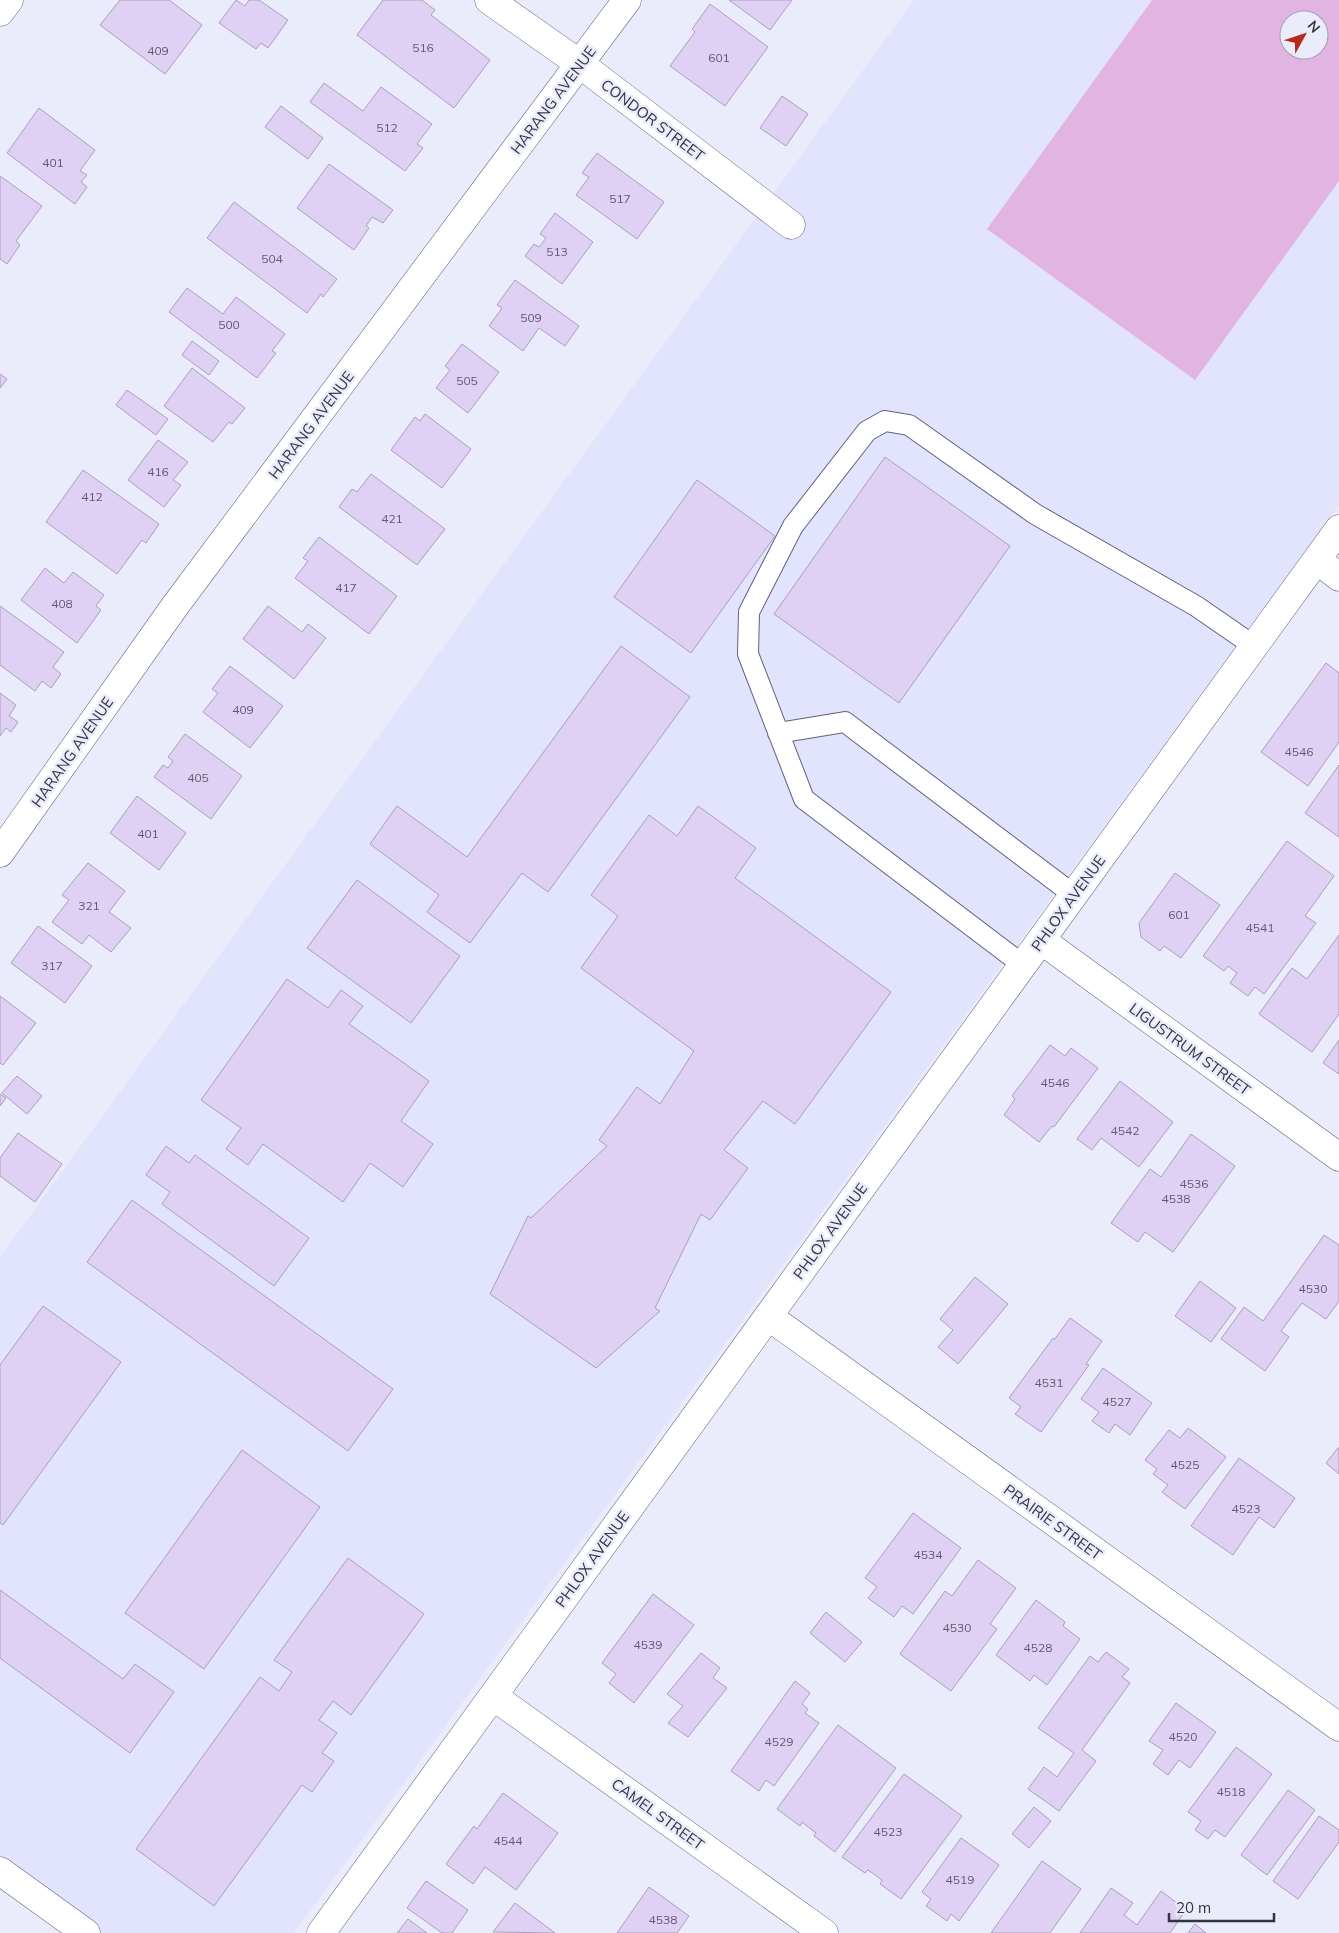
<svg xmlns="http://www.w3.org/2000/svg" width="1339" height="1933" viewBox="0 0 1339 1933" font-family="Mulish,sans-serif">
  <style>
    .built { fill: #e2e3fd; fill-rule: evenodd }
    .green { fill: #e1b4e2; fill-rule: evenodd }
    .building { fill: #dfd1f3; stroke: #ab9dbe }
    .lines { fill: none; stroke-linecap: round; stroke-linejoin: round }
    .service-casing { stroke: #60617f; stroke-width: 22 }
    .minor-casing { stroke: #60617f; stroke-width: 29 }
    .service { stroke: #fff; stroke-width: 20 }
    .minor { stroke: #fff; stroke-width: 28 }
    .labels { text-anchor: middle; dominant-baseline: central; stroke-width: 5; stroke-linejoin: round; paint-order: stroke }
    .number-label { font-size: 12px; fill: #5e5b6e }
    .street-label { font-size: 15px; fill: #333442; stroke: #ebecfb }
  </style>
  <rect width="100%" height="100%" fill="#ebecfb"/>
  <!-- built -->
  <path class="built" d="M914 0H1339V505L294 1933H77L0 1877V1257ZM1289 20H1319V50H1289Z"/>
  <!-- green -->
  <path class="green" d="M1152 0H1339V181L1195 380 987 229ZM1289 20H1319V50H1289Z"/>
  <!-- building -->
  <path class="building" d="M120 0H169L202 25 165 74 100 25Z
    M236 0 245 6 249 0H259L288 20 268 48 261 43 256 49 219 23Z
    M383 0H422L435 10 431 15 490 60 454 108 357 35Z
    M729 0H792L770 30Z
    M710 4 768 47 725 106 670 66 695 32 692 29Z
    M324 83 363 111 381 87 432 124 417 144 423 148 405 171 310 102Z
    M782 96 808 114 786 146 760 128Z
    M281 106 323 138 308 159 265 127Z
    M39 108 95 150 80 171 87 175 81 182 87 187 75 204 7 153Z
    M597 153 664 202 637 239 576 195 589 177 582 173Z
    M329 164 393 210 383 223 372 217 366 226 369 228 354 250 297 208Z
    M0 176 42 206 16 241 20 245 7 264 0 259Z
    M234 202 337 279 323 297 321 294 307 313 207 238Z
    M555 213 593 242 562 284 525 256 534 244 539 247 546 238 540 234Z
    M515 280 579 326 565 346 539 328 523 351 489 326 502 308 497 305Z
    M187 288 223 314 236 297 285 334 272 351 276 353 257 378 169 312Z
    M192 341 219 361 209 375 182 355Z
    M462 344 499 372 468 413 436 388 450 370 445 366Z
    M192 368 245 408 232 424 229 422 213 442 164 406Z
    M0 374 7 379 0 388Z
    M127 390 168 419 156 435 116 405Z
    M425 414 471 449 442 488 391 450 415 417 420 421Z
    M158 440 188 462 173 480 181 485 164 507 128 480Z
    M885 457 1010 546 899 703 774 614Z
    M83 470 159 524 146 543 142 540 117 574 46 522Z
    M371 474 445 529 417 565 339 507 352 489 357 492Z
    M697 480 775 536 691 653 614 597Z
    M319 537 397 596 369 634 295 578 308 561 303 558Z
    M45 568 64 583 73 572 104 595 96 606 101 610 77 643 21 600Z
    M0 606 64 652 53 667 61 674 51 688 42 681 35 691 0 665Z
    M268 606 302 632 308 624 326 638 294 679 243 639Z
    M621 646 690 697 548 892 522 873 470 943 427 912 439 895 370 844 397 806 467 857Z
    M1326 663 1339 673V742L1308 786 1261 752Z
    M230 666 283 706 250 748 203 712 218 693 212 689Z
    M0 693 16 705 9 716 18 722 11 732 6 728 0 736Z
    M185 734 242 776 211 819 154 777 163 765 168 768 173 761 168 757Z
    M1339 765V837L1305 813Z
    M137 796 186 833 159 870 110 833Z
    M698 806 756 848 735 878 891 992 795 1124 763 1101 724 1150 748 1168 710 1220 701 1214 655 1308 660 1311 596 1368 490 1294 528 1216 531 1218 607 1146 599 1140 637 1087 660 1104 694 1051 581 968 618 916 591 895 649 815 677 836Z
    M1287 841 1334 876 1305 916 1316 923 1264 994 1255 987 1248 996 1230 983 1237 973 1228 966 1224 971 1203 956Z
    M88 863 125 891 109 912 131 928 111 952 89 935 82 944 52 922 69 900 62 895Z
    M1175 873 1220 905 1181 958 1164 946 1160 951 1141 937 1139 923Z
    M357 880 460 956 411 1023 307 948Z
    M38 926 92 966 65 1003 11 963Z
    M1339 935V1014L1312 1052 1259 1014 1292 968 1307 979Z
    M287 979 328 1008 341 990 363 1006 349 1024 429 1081 401 1121 433 1144 403 1187 370 1163 343 1202 263 1144 248 1165 226 1149 241 1128 201 1100Z
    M0 996 36 1023 3 1065 0 1063Z
    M1339 1040V1074L1323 1063Z
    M1050 1045 1065 1056 1071 1048 1098 1068 1054 1127 1052 1126 1039 1142 1004 1115 1015 1099 1012 1096Z
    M17 1076 42 1096 27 1114 2 1093Z
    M1120 1081 1173 1122 1139 1167 1101 1138 1092 1150 1077 1139Z
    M0 1094 6 1098 0 1106Z
    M18 1133 62 1164 35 1202 0 1176V1158Z
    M1191 1134 1235 1166 1173 1252 1145 1232 1138 1242 1111 1223 1150 1169 1161 1177Z
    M166 1146 189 1163 195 1155 309 1238 274 1286 162 1204 170 1192 146 1175Z
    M132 1200 393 1389 348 1451 87 1262Z
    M1324 1235 1339 1245V1301L1326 1319 1302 1303 1281 1331 1289 1337 1265 1371 1221 1339 1244 1307 1263 1321Z
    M975 1277 1008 1304 958 1364 938 1347 953 1330 940 1319Z
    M1200 1281 1236 1308 1211 1342 1175 1316Z
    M43 1306 121 1362 3 1525 0 1523V1365Z
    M1070 1318 1102 1341 1086 1364 1089 1365 1041 1432 1015 1414 1021 1407 1009 1398 1053 1338 1054 1340Z
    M1103 1368 1152 1403 1130 1435 1115 1424 1109 1433 1092 1421 1099 1412 1081 1399Z
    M1188 1428 1226 1457 1185 1509 1162 1492 1168 1485 1153 1474 1157 1469 1145 1460 1169 1430 1180 1438Z
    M1338 1448H1339V1474L1326 1463Z
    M242 1450 320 1507 204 1669 125 1613Z
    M1239 1458 1295 1498 1274 1528 1259 1517 1233 1555 1191 1526Z
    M913 1513 961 1548 913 1614 902 1606 894 1617 868 1598 877 1587 865 1578Z
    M348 1558 424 1614 351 1715 333 1701 319 1720 337 1733 322 1753 334 1761 312 1792 302 1785 214 1906 136 1849 260 1677 279 1691 292 1672 274 1660Z
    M978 1560 1016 1588 990 1624 997 1629 951 1691 900 1654 945 1591 952 1596Z
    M0 1590 123 1679 135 1664 174 1692 130 1753 0 1658Z
    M653 1594 694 1625 634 1703 609 1683 616 1674 602 1663Z
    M1036 1600 1065 1622 1063 1626 1080 1639 1047 1685 1034 1675 1030 1681 996 1655Z
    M826 1612 862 1642 845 1662 810 1633Z
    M1106 1652 1129 1669 1122 1677 1130 1683 1082 1750 1096 1761 1059 1811 1028 1789 1044 1767 1057 1777 1074 1753 1038 1728 1090 1656 1098 1662Z
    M701 1653 720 1668 713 1678 727 1688 688 1737 668 1723 683 1706 667 1694Z
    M795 1681 810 1693 802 1704 808 1709 805 1713 819 1723 774 1786 766 1780 759 1791 731 1771Z
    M1176 1703 1216 1732 1190 1768 1179 1760 1168 1775 1153 1764 1163 1750 1149 1741Z
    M838 1725 896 1768 835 1852 814 1836 816 1833 802 1822 800 1826 777 1809Z
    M1236 1747 1272 1774 1225 1837 1215 1830 1208 1839 1195 1830 1201 1821 1188 1812Z
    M904 1774 962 1816 901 1899 880 1884 882 1880 868 1870 865 1873 842 1857Z
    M1288 1790 1315 1810 1267 1875 1241 1855Z
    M503 1793 558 1833 516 1890 485 1867 473 1884 446 1864 474 1826 477 1829Z
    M1034 1807 1051 1821 1029 1848 1012 1834Z
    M1319 1816 1339 1830V1842L1298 1899 1273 1881Z
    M961 1838 999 1865 959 1921 951 1914 947 1921 926 1906 931 1899 922 1892Z
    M1042 1861 1081 1889 1050 1933H991Z
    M426 1881 468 1910 452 1933H442L407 1908Z
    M649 1887 689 1916 677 1933H617Z
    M1111 1888 1133 1903 1124 1915 1137 1925 1161 1891 1186 1910 1170 1933H1080Z
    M515 1903 555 1933 493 1932Z
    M408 1919 427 1933H397Z
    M1195 1924 1206 1933H1188Z"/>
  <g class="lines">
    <!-- service casing -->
    <g class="service-casing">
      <path id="service" d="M778 733 845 722 1074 895
        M1023 965 804 799 748 654 749 612 793 526 867 431 885 421 909 425 1035 514 1196 606 1254 646"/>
    </g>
    <!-- minor casing -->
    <g class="minor-casing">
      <path id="minor" d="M489 0 580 64 791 225
        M0 12 9 0
        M1317 560 1339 577
        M0 853 175 606 627 0
        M1041 940 1339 1157
        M768 1316 1339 1727
        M493 1696 824 1933
        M0 1871 86 1933
        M321 1933 1339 529"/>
    </g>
    <!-- service -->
    <use href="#service" class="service"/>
    <!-- minor -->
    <use href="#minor" class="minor"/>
  </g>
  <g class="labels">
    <!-- number labels -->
    <g class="number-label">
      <text x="423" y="47">516</text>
      <text x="158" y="50">409</text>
      <text x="719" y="57">601</text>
      <text x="387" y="127">512</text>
      <text x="53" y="162">401</text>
      <text x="620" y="198">517</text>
      <text x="557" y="251">513</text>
      <text x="272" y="258">504</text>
      <text x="531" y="317">509</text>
      <text x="229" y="324">500</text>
      <text x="467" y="380">505</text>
      <text x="158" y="471">416</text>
      <text x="92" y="496">412</text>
      <text x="392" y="518">421</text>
      <text x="346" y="587">417</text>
      <text x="62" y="603">408</text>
      <text x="243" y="709">409</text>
      <text x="1299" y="751">4546</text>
      <text x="198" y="777">405</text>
      <text x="148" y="833">401</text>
      <text x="89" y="905">321</text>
      <text x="1179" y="914">601</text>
      <text x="1260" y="927">4541</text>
      <text x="52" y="965">317</text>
      <text x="1055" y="1082">4546</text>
      <text x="1125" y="1130">4542</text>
      <text x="1194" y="1183">4536</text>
      <text x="1176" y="1198">4538</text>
      <text x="1313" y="1288">4530</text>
      <text x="1049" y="1382">4531</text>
      <text x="1117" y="1401">4527</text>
      <text x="1185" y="1464">4525</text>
      <text x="1246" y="1508">4523</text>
      <text x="928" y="1554">4534</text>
      <text x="957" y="1627">4530</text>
      <text x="648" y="1644">4539</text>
      <text x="1038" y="1647">4528</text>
      <text x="1183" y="1736">4520</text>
      <text x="779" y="1741">4529</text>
      <text x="1231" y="1791">4518</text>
      <text x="888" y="1831">4523</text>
      <text x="508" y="1840">4544</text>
      <text x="960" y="1879">4519</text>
      <text x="663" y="1919">4538</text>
    </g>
    <!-- street labels -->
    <g class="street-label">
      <text transform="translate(553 100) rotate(-53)">HARANG AVENUE</text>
      <text transform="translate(653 120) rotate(37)">CONDOR STREET</text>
      <text transform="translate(311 425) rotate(-53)">HARANG AVENUE</text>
      <text transform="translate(72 752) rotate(-55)">HARANG AVENUE</text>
      <text transform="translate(1068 903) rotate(-54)">PHLOX AVENUE</text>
      <text transform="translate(1190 1049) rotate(36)">LIGUSTRUM STREET</text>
      <text transform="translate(830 1231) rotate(-54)">PHLOX AVENUE</text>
      <text transform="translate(1053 1522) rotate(36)">PRAIRIE STREET</text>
      <text transform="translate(592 1559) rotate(-54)">PHLOX AVENUE</text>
      <text transform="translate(658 1814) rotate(36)">CAMEL STREET</text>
    </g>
  </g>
  <!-- north arrow -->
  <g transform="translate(1304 35) rotate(50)"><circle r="24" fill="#ebecfb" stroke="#a1a2b1"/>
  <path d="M0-4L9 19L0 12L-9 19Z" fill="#b72a1a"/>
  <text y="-8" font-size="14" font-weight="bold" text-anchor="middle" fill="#333442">N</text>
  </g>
  <!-- scale -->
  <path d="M1169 1913v8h105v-8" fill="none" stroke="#333442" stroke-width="2.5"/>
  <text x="1176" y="1913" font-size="15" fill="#333442" stroke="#ebecfb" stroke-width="4" paint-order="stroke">20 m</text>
</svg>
